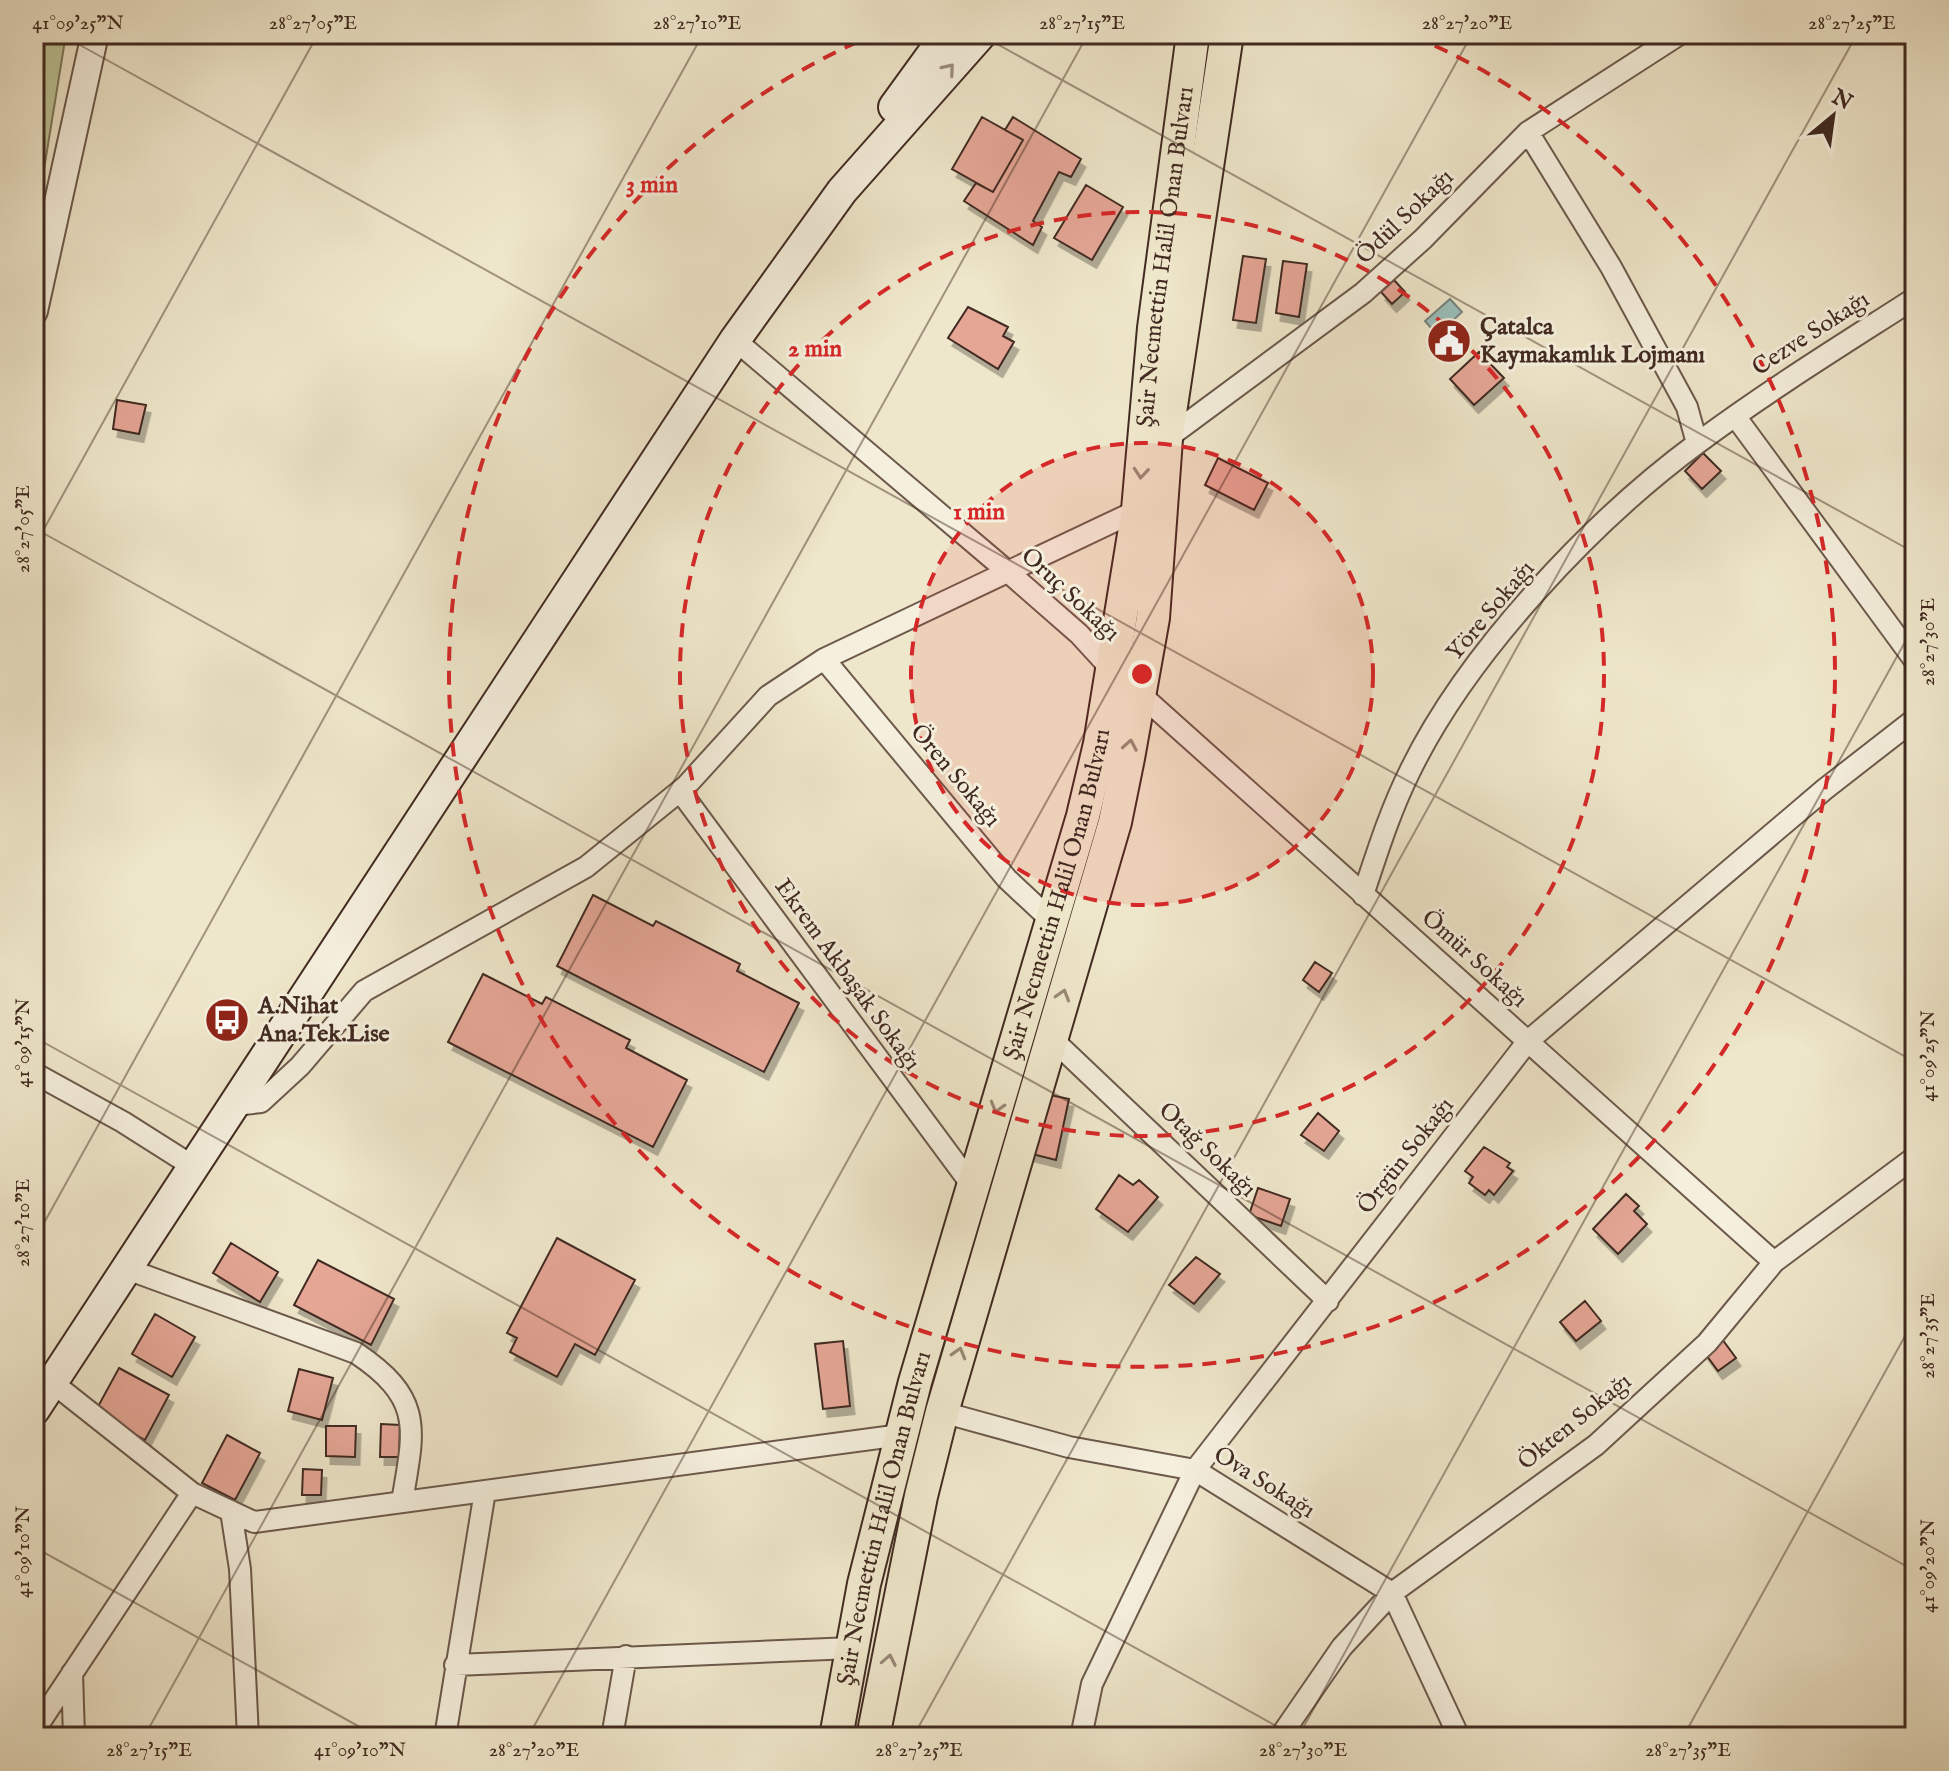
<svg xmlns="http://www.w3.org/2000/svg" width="1949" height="1771" viewBox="0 0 1949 1771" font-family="'IM FELL English',serif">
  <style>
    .green { fill: #bcc496; stroke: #7e775c; stroke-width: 2 }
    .water { fill: #9abfbb; stroke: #76837d; stroke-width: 2 }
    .building { fill: #e5a696; stroke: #412a21; stroke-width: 2; filter: url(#shadow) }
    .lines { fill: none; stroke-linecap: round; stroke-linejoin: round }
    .minor-casing { stroke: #6c594c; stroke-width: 24 }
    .tertiary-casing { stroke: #6c594c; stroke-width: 30 }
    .secondary-casing { stroke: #412a21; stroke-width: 34 }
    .primary-casing { stroke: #412a21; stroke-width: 36 }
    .minor { stroke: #f5efdd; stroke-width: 20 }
    .tertiary { stroke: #f5efdd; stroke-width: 26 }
    .secondary { stroke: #f5efdd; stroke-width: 30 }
    .primary { stroke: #efe7cb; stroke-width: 32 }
    .oneway { stroke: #9b8c7f }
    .oneway2 { stroke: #988876 }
    .ticks { fill: none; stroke: #412a21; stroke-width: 2; stroke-opacity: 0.45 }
    .ring { fill: none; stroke: #d62828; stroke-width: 4; stroke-dasharray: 14 10 }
    .labels { text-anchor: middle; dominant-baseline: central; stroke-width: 6; stroke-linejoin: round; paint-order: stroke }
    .street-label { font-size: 24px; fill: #412a21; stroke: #f5efdd }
    .poi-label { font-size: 24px; font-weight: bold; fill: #412a21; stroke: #f5efdd; text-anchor: start }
    .centre { fill: #d62828; stroke: #f5efdd; stroke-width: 4 }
    .ring-label { font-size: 24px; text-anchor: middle; font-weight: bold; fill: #d62828; stroke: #f5efdd; stroke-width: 6; stroke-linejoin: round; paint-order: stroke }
    .neatline { fill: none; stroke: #412a21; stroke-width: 3 }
    .ticks-label { font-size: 20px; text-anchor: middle; fill: #412a21 }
  </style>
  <defs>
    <filter id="shadow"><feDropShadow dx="4.5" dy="8" stdDeviation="0" flood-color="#0004"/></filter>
  </defs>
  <rect width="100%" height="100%" fill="#efe7cb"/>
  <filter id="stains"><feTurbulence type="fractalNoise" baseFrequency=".0025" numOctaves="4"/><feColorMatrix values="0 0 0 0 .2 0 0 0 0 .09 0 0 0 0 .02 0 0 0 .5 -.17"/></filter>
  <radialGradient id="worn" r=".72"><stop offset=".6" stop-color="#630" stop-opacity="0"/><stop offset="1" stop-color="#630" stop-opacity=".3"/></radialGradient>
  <!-- green -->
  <path class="green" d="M34 34H66L39 200H34Z"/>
  <!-- water -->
  <path class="water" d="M1450 299 1462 312 1437 335 1425 321Z"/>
  <!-- building -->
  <path class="building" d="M982 117 1023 140 993 192 952 169Z
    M1013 117 1081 159 1071 177 1059 172 1033 221 1042 227 1033 245 964 201 976 183 993 192 1023 140 1005 130Z
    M1086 185 1123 207 1092 260 1054 238Z
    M1243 256 1266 259 1256 323 1233 320Z
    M1283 261 1307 264 1299 317 1276 313Z
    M1394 280 1405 292 1392 304 1381 292Z
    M968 307 1008 327 1003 336 1014 342 998 369 948 338Z
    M1479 352 1504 378 1474 405 1450 379Z
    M117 400 146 405 139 434 113 429Z
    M1703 453 1721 471 1702 489 1685 471Z
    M1218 458 1268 483 1254 510 1205 485Z
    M593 895 653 926 656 921 740 964 737 971 799 1003 764 1072 557 966Z
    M1315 962 1332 973 1319 992 1303 980Z
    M483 974 542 1004 546 997 630 1040 626 1048 687 1080 653 1147 448 1042Z
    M1041 1093 1069 1099 1056 1160 1028 1153Z
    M1318 1113 1339 1131 1324 1151 1301 1135Z
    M1484 1147 1510 1163 1507 1167 1513 1171 1494 1195 1489 1190 1485 1195 1469 1183 1473 1177 1465 1171Z
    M1119 1175 1133 1185 1139 1180 1158 1197 1128 1232 1096 1209Z
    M1258 1188 1290 1199 1281 1226 1249 1215Z
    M1626 1194 1639 1206 1634 1211 1647 1224 1618 1254 1593 1229Z
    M557 1238 635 1280 595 1355 575 1344 557 1377 510 1352 517 1338 507 1333Z
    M231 1243 278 1272 260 1302 213 1273Z
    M1196 1257 1220 1274 1194 1304 1169 1285Z
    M318 1260 394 1299 371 1345 294 1305Z
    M1585 1301 1601 1321 1576 1341 1560 1322Z
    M155 1314 195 1337 172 1377 132 1354Z
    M1722 1339 1736 1358 1718 1371 1704 1352Z
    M843 1341 850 1406 823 1409 815 1344Z
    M119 1368 169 1395 145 1440 95 1412Z
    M299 1369 333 1378 322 1420 288 1411Z
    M381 1424 400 1425 399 1457H380Z
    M326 1426H356L355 1457 326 1456Z
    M227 1435 260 1453 235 1500 202 1483Z
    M303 1469 322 1470 321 1495H302Z"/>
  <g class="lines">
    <!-- minor casing -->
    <g class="minor-casing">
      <path id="minor" d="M1528 132 1611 267 1687 407 1697 443
        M735 340 1007 571 1079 634 1113 671
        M1735 416 1915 661
        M1166 439 1363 293 1423 239 1528 132 1680 34
        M824 659 1007 879 1052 921
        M1140 694 1774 1262
        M680 791 974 1188
        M1363 895C1377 853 1390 811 1410 771 1468 652 1593 520 1699 442 1769 390 1842 345 1915 298
        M1050 1037 1328 1301
        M34 1073 123 1122 194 1167
        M235 1105 261 1102 300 1066 364 991 586 867 686 786 768 696 824 659 1138 510
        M127 1269 356 1353C425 1399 414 1430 402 1502
        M53 1383 192 1493 254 1522 901 1435
        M942 1412 1069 1447 1195 1470 1392 1593 1459 1737
        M231 1511 240 1569 248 1737
        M455 1665 852 1648
        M72 1673 74 1737
        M34 1731 192 1493
        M445 1737 485 1491
        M612 1737 626 1656
        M1081 1737 1092 1684 1195 1470 1528 1041 1825 789 1915 719
        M1280 1737 1342 1647 1392 1593 1596 1445 1707 1343 1774 1262 1915 1157"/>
    </g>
    <!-- tertiary casing -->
    <g class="tertiary-casing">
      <path id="tertiary" d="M34 311 95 34"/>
    </g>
    <!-- secondary casing -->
    <g class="secondary-casing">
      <path id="secondary" d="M894 107 947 34
        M34 1410 735 340 842 191 981 34"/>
    </g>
    <!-- primary casing -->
    <g class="primary-casing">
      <g id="primary">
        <path id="s1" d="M836 1737 864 1584 915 1382 1083 816 1100 744 1138 510 1154 328 1193 34"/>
        <path d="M873 1737 921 1496 942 1412 1115 822 1128 758 1153 618 1166 439 1227 34"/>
      </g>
    </g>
    <!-- minor -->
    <use href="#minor" class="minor"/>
    <!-- tertiary -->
    <use href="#tertiary" class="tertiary"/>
    <!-- secondary -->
    <use href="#secondary" class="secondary"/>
    <!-- primary -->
    <use href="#primary" class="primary"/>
  </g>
  <!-- one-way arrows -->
  <defs><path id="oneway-chevron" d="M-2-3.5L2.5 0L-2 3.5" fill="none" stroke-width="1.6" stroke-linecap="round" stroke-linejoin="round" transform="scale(2)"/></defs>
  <use class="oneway" href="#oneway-chevron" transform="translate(949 69) rotate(-50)"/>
  <g class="oneway2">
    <use href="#oneway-chevron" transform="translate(1141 473) rotate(95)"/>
    <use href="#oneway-chevron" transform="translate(1130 745) rotate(-80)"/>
    <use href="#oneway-chevron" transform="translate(1063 995) rotate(-73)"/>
    <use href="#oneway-chevron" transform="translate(997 1107) rotate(106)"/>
    <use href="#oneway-chevron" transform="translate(959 1353) rotate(-74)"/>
    <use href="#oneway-chevron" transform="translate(889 1660) rotate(-79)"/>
  </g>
  <!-- ticks -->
  <path class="ticks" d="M60 34 1915 1062M979 34 1915 553M1897 34 1915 44M34 528 1915 1571M34 547 318 34M34 1037 1296 1737M34 1241 703 34M34 1547 378 1737M144 1737 1088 34M528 1737 1472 34M913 1737 1857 34M1298 1737 1915 624M1683 1737 1915 1318"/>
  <!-- distance rings -->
  <circle cx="1142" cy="674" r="231" fill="#d62828" fill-opacity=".12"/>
  <g class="ring">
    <circle cx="1142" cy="674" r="231"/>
    <circle cx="1142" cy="674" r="462"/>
    <path d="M1413 36A693 693 0 1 1 871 36"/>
  </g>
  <!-- icons -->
  <defs>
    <g id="civic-disc" transform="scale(2.3)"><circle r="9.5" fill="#8f2418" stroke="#f5efdd"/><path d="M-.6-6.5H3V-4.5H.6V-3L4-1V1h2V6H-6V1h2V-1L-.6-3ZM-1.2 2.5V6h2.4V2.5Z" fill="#fff"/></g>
    <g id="bus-disc" transform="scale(2.3)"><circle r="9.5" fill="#8f2418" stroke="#f5efdd"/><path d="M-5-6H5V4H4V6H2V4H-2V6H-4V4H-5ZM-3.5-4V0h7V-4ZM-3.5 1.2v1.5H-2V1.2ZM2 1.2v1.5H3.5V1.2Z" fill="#fff"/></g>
  </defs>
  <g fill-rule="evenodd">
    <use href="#civic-disc" x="1449" y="341"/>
    <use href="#bus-disc" x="227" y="1020"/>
  </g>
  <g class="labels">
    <!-- street labels -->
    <g class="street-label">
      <text transform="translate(1405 217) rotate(-44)">Ödül Sokağı</text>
      <text stroke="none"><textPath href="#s1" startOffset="1520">Şair Necmettin Halil Onan Bulvarı</textPath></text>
      <text transform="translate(1811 334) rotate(-33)">Cezve Sokağı</text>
      <text transform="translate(1070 595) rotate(43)">Oruç Sokağı</text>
      <text transform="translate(1491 611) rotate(-50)">Yöre Sokağı</text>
      <text transform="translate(955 776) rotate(50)">Ören Sokağı</text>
      <text stroke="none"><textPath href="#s1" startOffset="872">Şair Necmettin Halil Onan Bulvarı</textPath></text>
      <text transform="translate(1474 959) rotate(42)">Ömür Sokağı</text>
      <text transform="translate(847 975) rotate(54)">Ekrem Akbaşak Sokağı</text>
      <text transform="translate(1207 1150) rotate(44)">Otağ Sokağı</text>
      <text transform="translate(1406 1156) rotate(-52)">Örgün Sokağı</text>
      <text transform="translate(1575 1422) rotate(-39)">Ökten Sokağı</text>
      <text transform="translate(1264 1483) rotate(32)">Ova Sokağı</text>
      <text stroke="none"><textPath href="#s1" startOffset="224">Şair Necmettin Halil Onan Bulvarı</textPath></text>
    </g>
    <!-- poi labels -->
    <g class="poi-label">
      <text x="1480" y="327">Çatalca<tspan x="1480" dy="28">Kaymakamlık Lojmanı</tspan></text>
      <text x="258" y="1006">A.Nihat<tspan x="258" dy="28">Ana.Tek.Lise</tspan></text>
    </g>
  </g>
  <circle cx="1142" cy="674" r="12" class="centre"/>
  <g class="ring-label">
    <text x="652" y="192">3 min</text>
    <text x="815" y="356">2 min</text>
    <text x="979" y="519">1 min</text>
  </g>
  <!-- margin -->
  <rect width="1949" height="1771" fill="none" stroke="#efe7cb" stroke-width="88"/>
  <!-- north arrow -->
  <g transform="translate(1833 116) rotate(29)" stroke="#f5efdd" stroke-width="6" paint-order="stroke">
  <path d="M0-6L14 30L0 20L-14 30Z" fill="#412a21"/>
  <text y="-12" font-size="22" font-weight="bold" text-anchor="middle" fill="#412a21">N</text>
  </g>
  <rect x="44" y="44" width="1861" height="1683" class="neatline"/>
  <g class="ticks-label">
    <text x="78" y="29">41°09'25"N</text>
    <text x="313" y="29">28°27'05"E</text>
    <text x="697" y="29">28°27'10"E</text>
    <text x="1082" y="29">28°27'15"E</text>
    <text x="1467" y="29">28°27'20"E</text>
    <text x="1852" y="29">28°27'25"E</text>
    <text transform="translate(22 529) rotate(-90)" y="7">28°27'05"E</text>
    <text transform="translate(1927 642) rotate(-90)" y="7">28°27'30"E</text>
    <text transform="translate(22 1043) rotate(-90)" y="7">41°09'15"N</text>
    <text transform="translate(1927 1056) rotate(-90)" y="7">41°09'25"N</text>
    <text transform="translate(22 1223) rotate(-90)" y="7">28°27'10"E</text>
    <text transform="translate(1927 1336) rotate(-90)" y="7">28°27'35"E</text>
    <text transform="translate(22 1552) rotate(-90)" y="7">41°09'10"N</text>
    <text transform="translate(1927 1566) rotate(-90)" y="7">41°09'20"N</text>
    <text x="149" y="1756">28°27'15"E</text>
    <text x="360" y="1756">41°09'10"N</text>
    <text x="534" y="1756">28°27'20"E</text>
    <text x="919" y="1756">28°27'25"E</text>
    <text x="1303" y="1756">28°27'30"E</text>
    <text x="1688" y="1756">28°27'35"E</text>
  </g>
  <rect width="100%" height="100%" filter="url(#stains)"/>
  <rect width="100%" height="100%" fill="url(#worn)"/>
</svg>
